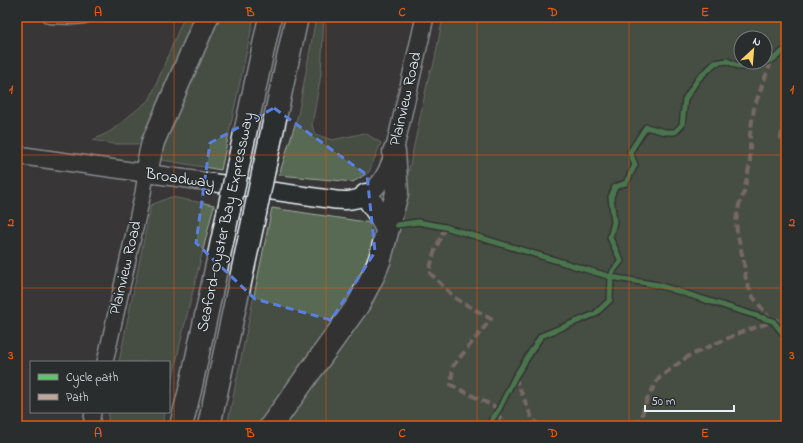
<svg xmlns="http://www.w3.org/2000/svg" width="803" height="443" viewBox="0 0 803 443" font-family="'Indie Flower',sans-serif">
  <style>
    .green { fill: #596a53; stroke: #a0aea6; fill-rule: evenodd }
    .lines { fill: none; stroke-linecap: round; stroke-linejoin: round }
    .minor-casing { stroke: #e8f1f8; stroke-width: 15 }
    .tertiary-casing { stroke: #e8f1f8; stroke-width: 18 }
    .secondary-casing { stroke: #e8f1f8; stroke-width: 20 }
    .motorway-casing { stroke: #e8f1f8; stroke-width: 25 }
    .minor { stroke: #2a2d2e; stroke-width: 12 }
    .tertiary { stroke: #2a2d2e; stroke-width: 15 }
    .secondary { stroke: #2a2d2e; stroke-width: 17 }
    .motorway { stroke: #2a2d2e; stroke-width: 22 }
    .motorway-bridge-casing { stroke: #e8f1f8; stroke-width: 25; stroke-linecap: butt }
    .motorway-bridge { stroke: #2a2d2e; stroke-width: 22 }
    .quiet { stroke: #c0a59a; stroke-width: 4; stroke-dasharray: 8 4; stroke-linecap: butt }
    .cycleway-casing { stroke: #2a2d2e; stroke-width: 8 }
    .cycleway { stroke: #61c268; stroke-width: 5 }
    .marked { fill: none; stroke: #5a7fe2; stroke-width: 3; stroke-dasharray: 8 5; stroke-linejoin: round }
    .grid { fill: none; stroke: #e8590c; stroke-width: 1; stroke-opacity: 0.55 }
    .labels { text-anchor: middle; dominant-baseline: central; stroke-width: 3; stroke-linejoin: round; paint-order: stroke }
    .street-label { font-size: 16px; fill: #e8f1f8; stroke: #2a2d2e }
    .neatline { fill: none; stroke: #e8590c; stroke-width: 1.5 }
    .grid-label { font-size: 13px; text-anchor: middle; font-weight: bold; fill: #e8590c }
  </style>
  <rect width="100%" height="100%" fill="#383737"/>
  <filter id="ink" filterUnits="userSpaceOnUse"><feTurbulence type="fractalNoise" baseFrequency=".025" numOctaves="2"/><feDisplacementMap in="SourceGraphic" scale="8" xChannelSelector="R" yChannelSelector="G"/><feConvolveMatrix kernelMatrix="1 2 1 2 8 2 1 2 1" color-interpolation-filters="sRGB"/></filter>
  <g filter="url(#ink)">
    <!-- green -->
    <path class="green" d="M184 17H196L144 144H113L93 140 111 131 150 99Z
      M217 17H254L221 170 156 159Z
      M316 17H324L321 74 312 125 315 134 332 140 365 133 381 143 369 172 353 182 279 175 298 115Z
      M443 17H786V426H282L398 221 430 70 433 68ZM741 38H765V62H741Z
      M171 197 214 205 180 344 169 396V362H119L151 205Z
      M272 208 372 223 381 227 356 292 261 426H227Z
      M109 412H165L162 426H107Z"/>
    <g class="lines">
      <!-- minor casing -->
      <g class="minor-casing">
        <path id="minor" d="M49 17 74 18 85 17"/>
      </g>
      <!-- tertiary casing -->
      <g class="tertiary-casing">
        <path id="tertiary" d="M105 362 143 193 146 174
          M91 426 93 412"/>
      </g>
      <!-- secondary casing -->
      <g class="secondary-casing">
        <path id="secondary" d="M17 155 336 200C341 200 346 201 351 200 376 197 388 173 394 152L425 17"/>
      </g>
      <!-- motorway casing -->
      <g class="motorway-casing">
        <path id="motorway" d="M238 166 270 17
          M264 169 297 17
          M146 174 149 159 153 142 207 17
          M366 195 379 214 387 229
          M181 426 190 390 229 209
          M209 426 255 213
          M271 426 358 305 373 276 380 259 397 193 394 152"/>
      </g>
      <!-- minor -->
      <use href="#minor" class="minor"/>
      <!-- tertiary -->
      <use href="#tertiary" class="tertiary"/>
      <!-- secondary -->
      <use href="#secondary" class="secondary"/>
      <!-- motorway -->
      <use href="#motorway" class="motorway"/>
      <!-- motorway-bridge casing -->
      <g class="motorway-bridge-casing">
        <path id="motorway-bridge" d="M229 209 238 166
          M255 213 264 169"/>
      </g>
      <!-- motorway-bridge -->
      <use href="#motorway-bridge" class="motorway-bridge"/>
      <!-- quiet -->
      <path class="quiet" d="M786 121 783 124 781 138 786 148
        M445 227 434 253 429 272 455 298 491 319 453 366 451 385 499 409 497 412 504 426
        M771 320 753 297 746 281 744 263 737 232 736 221 739 205 744 192 750 163V134L754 108 764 80 772 60
        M515 377 532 418 540 426
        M636 426 641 418 647 399 659 378 687 357 719 342 742 332 786 317"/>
      <!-- cycleway casing -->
      <g class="cycleway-casing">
        <path id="cycleway" d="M397 225 418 222 445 227 611 277 658 285 773 321 786 337
          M488 426 499 409 515 377 541 336 595 314 610 300 611 277 613 271 621 261 610 238 614 222 611 197 615 187 626 183 635 165 630 152 646 127 665 132H675L682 125 685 99 698 79 715 63 727 61 740 67 760 64 772 60 786 49"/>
      </g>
      <!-- cycleway -->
      <use href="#cycleway" class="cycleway"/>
    </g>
  </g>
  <!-- marked area -->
  <path d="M0 0H803V443H0ZM274 108 367 175 375 252 331 320 255 299 196 243 210 143Z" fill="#383737" fill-opacity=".55" fill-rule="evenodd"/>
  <path class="marked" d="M274 108 367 175 375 252 331 320 255 299 196 243 210 143Z"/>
  <!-- grid -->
  <path class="grid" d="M174 17V426M326 17V426M477 17V426M629 17V426M17 155H786M17 288H786"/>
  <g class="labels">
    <!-- street labels -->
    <g class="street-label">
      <text transform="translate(406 99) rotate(-77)">Plainview Road</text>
      <text transform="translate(180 179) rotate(8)">Broadway</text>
      <text transform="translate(226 222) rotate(-78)">Seaford-Oyster Bay Expressway</text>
      <text transform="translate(126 268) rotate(-77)">Plainview Road</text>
    </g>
  </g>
  <!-- margin -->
  <rect width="803" height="443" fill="none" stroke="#2a2d2e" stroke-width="44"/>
  <!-- legend -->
  <rect x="30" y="361" width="140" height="52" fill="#2a2d2e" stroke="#767b7f"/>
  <rect x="38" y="374" width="20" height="6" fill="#61c268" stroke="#767b7f"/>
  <text x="66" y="381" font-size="12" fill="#e8f1f8">Cycle path</text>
  <rect x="38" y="394" width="20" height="6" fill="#c0a59a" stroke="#767b7f"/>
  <text x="66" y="401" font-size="12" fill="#e8f1f8">Path</text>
  <!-- north arrow -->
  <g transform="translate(753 50) rotate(26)"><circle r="19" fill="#2a2d2e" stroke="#767b7f"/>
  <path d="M0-3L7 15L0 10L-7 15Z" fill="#ffd166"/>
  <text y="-6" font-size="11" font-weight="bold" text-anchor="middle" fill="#e8f1f8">N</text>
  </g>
  <!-- scale -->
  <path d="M645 405v6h89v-6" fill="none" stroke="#e8f1f8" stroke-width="2"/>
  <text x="651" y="405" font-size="12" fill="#e8f1f8" stroke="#2a2d2e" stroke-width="3" paint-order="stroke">50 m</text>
  <rect x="22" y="22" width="759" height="399" class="neatline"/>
  <g class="grid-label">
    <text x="98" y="16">A</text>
    <text x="250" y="16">B</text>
    <text x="402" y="16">C</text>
    <text x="553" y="16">D</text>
    <text x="705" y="16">E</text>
    <text x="11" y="93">1</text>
    <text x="792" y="93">1</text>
    <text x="11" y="226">2</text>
    <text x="792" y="226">2</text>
    <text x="11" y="359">3</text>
    <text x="792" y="359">3</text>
    <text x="98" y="437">A</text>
    <text x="250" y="437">B</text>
    <text x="402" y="437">C</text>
    <text x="553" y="437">D</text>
    <text x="705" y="437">E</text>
  </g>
</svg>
